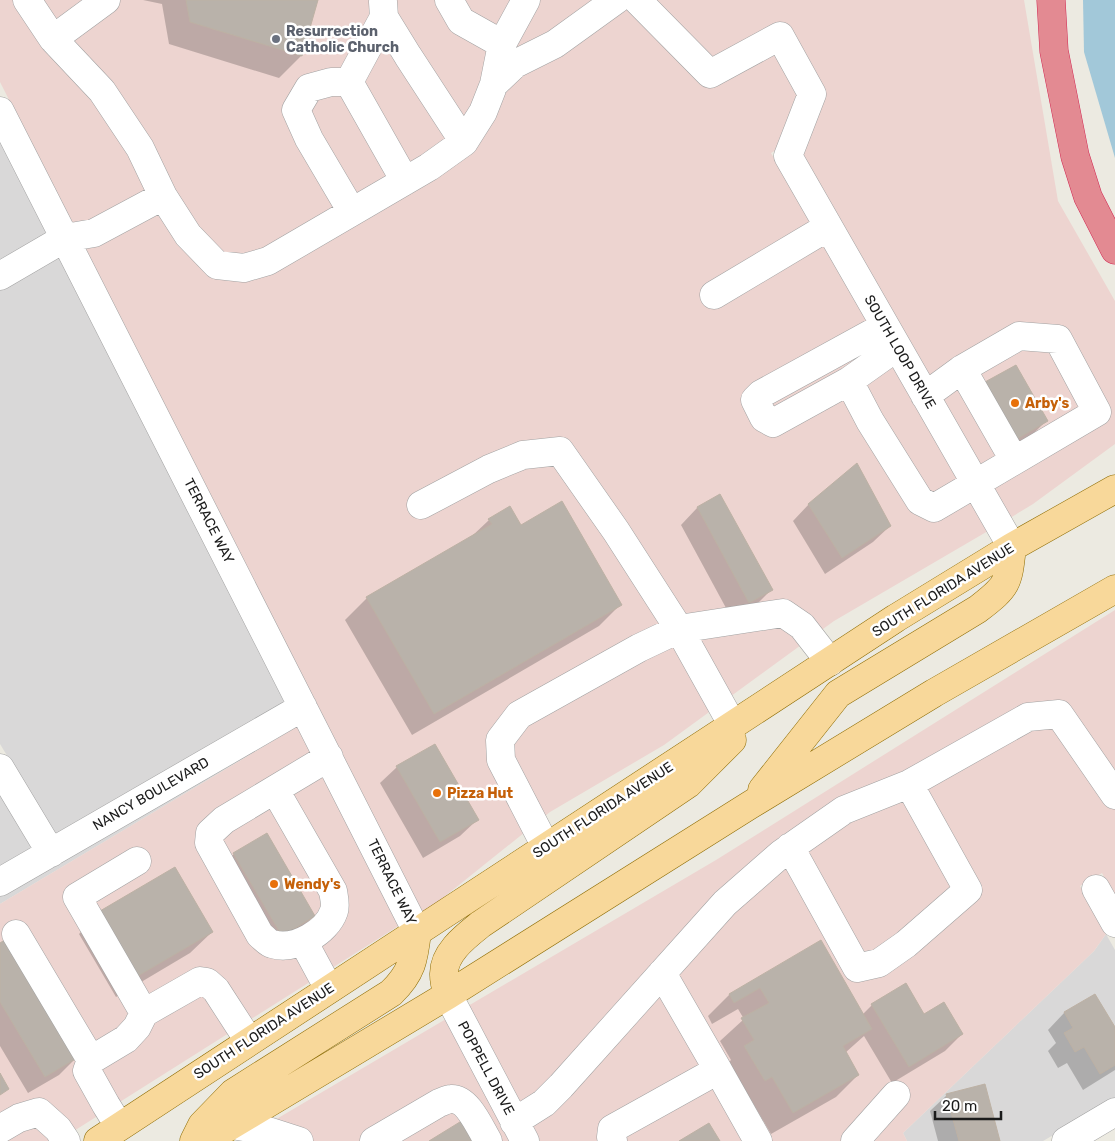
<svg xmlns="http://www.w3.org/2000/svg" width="1115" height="1141" viewBox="0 0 1115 1141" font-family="Rubik,sans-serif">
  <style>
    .residential { fill: #d9d8d8 }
    .commercial { fill: #edd4d0 }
    .water { fill: #a2c8d9 }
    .shadow { fill: #0003 }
    .building { fill: #b9b2aa; stroke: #bdb1a4 }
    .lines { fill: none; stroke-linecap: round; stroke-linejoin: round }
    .minor-casing { stroke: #a2a2a2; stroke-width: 29 }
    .major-casing { stroke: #8e6d05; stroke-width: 29 }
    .highway-casing { stroke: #d02953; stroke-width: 29 }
    .minor { stroke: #fff; stroke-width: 28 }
    .major { stroke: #f8d89a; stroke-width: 28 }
    .highway { stroke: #e38a92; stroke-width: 28 }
    .worship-dot { fill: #6b7280; stroke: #fff; stroke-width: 2 }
    .food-dot { fill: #e8710a; stroke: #fff; stroke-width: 2 }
    .labels { text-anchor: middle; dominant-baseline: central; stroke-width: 5; stroke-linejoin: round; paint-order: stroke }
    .worship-label { font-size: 14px; font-weight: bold; fill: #5b616d; stroke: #fff; text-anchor: start }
    .street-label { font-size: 14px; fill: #1b1b1b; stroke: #fff }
    .food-label { font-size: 14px; font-weight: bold; fill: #c56008; stroke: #fff; text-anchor: start }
  </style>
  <rect width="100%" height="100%" fill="#eceae1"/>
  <!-- residential -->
  <path class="residential" d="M0 139 48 235 0 263Z
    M59 255 286 703 56 836 0 744V289Z
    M298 726 0 904V895Z
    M0 793 34 849 0 869Z
    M1106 934 1115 950V1099L1043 1141H907L903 1133 1094 951Z"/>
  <!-- commercial -->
  <path class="commercial" d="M0 0H1024L1058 201 1115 301V444L1033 504 1010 518 793 140 771 153 988 531 834 621 664 745 550 812 434 905 422 912 0 82Z
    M1115 610V897L1102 873 1080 886 1106 934 1094 951 903 1133 907 1141H540L468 1006 716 860Z
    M298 726 400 925 58 1141H0V904Z
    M446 1019 510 1141H239Z"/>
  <!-- water -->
  <path class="water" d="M1083 0H1115V158L1084 52Z"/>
  <!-- shadow -->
  <path class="shadow" d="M143 0H316L301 56 279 78 169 44 162 4Z
    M969 400 1046 421 1030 437 1001 454Z
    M720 496 771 590 755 606 732 619 681 525 697 508Z
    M809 504 890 526 873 542 825 574 793 521Z
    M489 520 520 527 621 604 599 626 412 735 345 620 367 598 471 537Z
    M397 767 477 820 460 836 423 858 380 783Z
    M234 854 314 916 297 932 265 951 217 870Z
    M101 912 212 932 190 953 116 997 79 934Z
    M820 942 862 1015 872 1005 906 985 924 1016 962 1034 945 1051 892 1083 864 1036 845 1053 858 1075 836 1097 771 1134 750 1098 742 1102 722 1069 731 1060 720 1041 744 1019 738 1009 712 1024 708 1016 729 995Z
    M0 944 76 1058 59 1075 28 1093 0 1046Z
    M1095 995 1115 1029V1070L1083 1090 1067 1063 1058 1068 1048 1051 1056 1043 1048 1030 1064 1013Z
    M947 1095 998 1141H938L930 1111Z"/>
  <!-- building -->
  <path class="building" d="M186 0H318L302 56 190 22Z
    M1016 365 1048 421 1017 439 985 382Z
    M857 463 891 526 842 558 808 504Z
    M720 494 773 590 749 603 697 507Z
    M562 501 622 605 434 714 366 597 492 524 488 519 510 506 521 525Z
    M435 744 479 820 440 842 396 766Z
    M267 833 315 916 282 936 233 853Z
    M175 867 213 932 138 976 100 911Z
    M6 939 77 1058 45 1077 0 1002V943Z
    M821 940 872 1029 843 1046 859 1075 793 1113 772 1077 765 1081 744 1046 754 1040 741 1018 769 1003 760 988 734 1003 729 994Z
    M906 983 924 1014 944 1002 963 1034 909 1067 871 1004Z
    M1095 994 1115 1027V1065L1100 1074 1084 1047 1075 1052 1064 1033 1073 1028 1064 1012Z
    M0 1073 9 1089 0 1095Z
    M985 1084 1000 1141H959L946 1094Z
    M468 1117 482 1141H429Z
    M709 1123 720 1141H679Z"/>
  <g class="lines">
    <!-- minor casing -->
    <g class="minor-casing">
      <path id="minor" d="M449 0 461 21 502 44
        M637 0 710 74 780 36 812 94 788 156 1012 547
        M383 2 384 17 408 56 464 142
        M384 17 349 82 405 181
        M53 39 106 0
        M349 82H331L309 88 296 110 309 139 352 212
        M494 84 515 64 555 44 616 0
        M0 111 417 932
        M163 196 188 235 217 265 244 268 268 261 429 167 464 142 483 112 494 84 502 44 526 0
        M0 276 65 238 94 233 163 196 140 148 102 91 53 39 27 0
        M714 295 828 227
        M897 347 849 381 870 421 920 501 934 508 1097 412 1058 339 1019 336 962 369 925 396
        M962 369 1014 460
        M849 381 773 423 764 418 755 400 761 394 885 326
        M421 505 489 469 523 455 560 451 616 531 679 629 733 726
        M0 768 51 853
        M909 784 1028 717 1059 714 1115 795
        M275 790 333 891C334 897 336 905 334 911 327 932 295 951 272 944 268 943 264 938 260 935L209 843 210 833 224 820 329 757
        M546 847 501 760 500 740 519 715 639 648 679 629 783 613 802 626 830 662
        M137 861 77 897 144 1013
        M0 882 303 707
        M1096 889 1115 923
        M16 934 91 1060 87 1071 106 1105 119 1126
        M303 941 329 989
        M662 973 718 1070
        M448 995 525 1141
        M91 1060 126 1039 137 1027 144 1013 200 981 207 982 216 990 249 1041
        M514 1122 544 1103 561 1086 725 903 781 854 844 810 909 784 968 890 906 944 879 963 857 968 790 847
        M232 1125 268 1131 299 1141
        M0 1129 19 1118 39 1112 58 1129 66 1141
        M374 1141 439 1103C442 1102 447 1099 451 1099 468 1098 480 1128 488 1141
        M613 1141 611 1137 612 1129 718 1070 758 1141
        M855 1141 896 1095
        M1066 1141 1115 1112"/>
    </g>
    <!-- major casing -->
    <g class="major-casing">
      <path id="major" d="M762 790 838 694 978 609C1008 586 1008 584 1012 547
        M448 995C446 989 444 982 444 975 443 953 466 936 481 924L688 784 732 740
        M98 1141 896 618 1012 547 1115 489
        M194 1141 202 1125 233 1093 391 993C412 973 414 959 417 932
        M205 1141 448 995 750 805 934 693 1115 589"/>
    </g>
    <!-- highway casing -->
    <g class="highway-casing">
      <path id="highway" d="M1051 0 1054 51 1075 156 1088 197 1115 250"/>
    </g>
    <!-- minor -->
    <use href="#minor" class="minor"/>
    <!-- major -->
    <use href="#major" class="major"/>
    <!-- highway -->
    <use href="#highway" class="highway"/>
  </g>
  <!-- markers -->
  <circle class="worship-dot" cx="276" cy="39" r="5"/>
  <g class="food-dot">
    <circle cx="1015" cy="403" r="5"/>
    <circle cx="437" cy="793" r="5"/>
    <circle cx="274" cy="884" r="5"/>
  </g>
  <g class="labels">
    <!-- worship labels -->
    <g class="worship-label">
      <text x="286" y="31">Resurrection<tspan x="286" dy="16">Catholic Church</tspan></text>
    </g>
    <!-- street labels -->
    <g class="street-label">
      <text transform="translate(900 352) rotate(60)">SOUTH LOOP DRIVE</text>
      <text transform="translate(209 521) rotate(63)">TERRACE WAY</text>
      <text transform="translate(943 590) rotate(-32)">SOUTH FLORIDA AVENUE</text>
      <text transform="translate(151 794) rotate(-30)">NANCY BOULEVARD</text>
      <text transform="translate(603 810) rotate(-33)">SOUTH FLORIDA AVENUE</text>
      <text transform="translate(392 882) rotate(64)">TERRACE WAY</text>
      <text transform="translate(264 1031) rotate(-33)">SOUTH FLORIDA AVENUE</text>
      <text transform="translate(486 1068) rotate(62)">POPPELL DRIVE</text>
    </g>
    <!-- food labels -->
    <g class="food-label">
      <text x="1025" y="403">Arby's</text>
      <text x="447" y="793">Pizza Hut</text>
      <text x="284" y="884">Wendy's</text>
    </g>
  </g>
  <!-- scale -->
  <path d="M935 1111v8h66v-8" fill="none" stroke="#1b1b1b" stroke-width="2.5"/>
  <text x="942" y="1111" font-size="15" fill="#1b1b1b" stroke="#ffffff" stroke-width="4" paint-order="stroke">20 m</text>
</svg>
